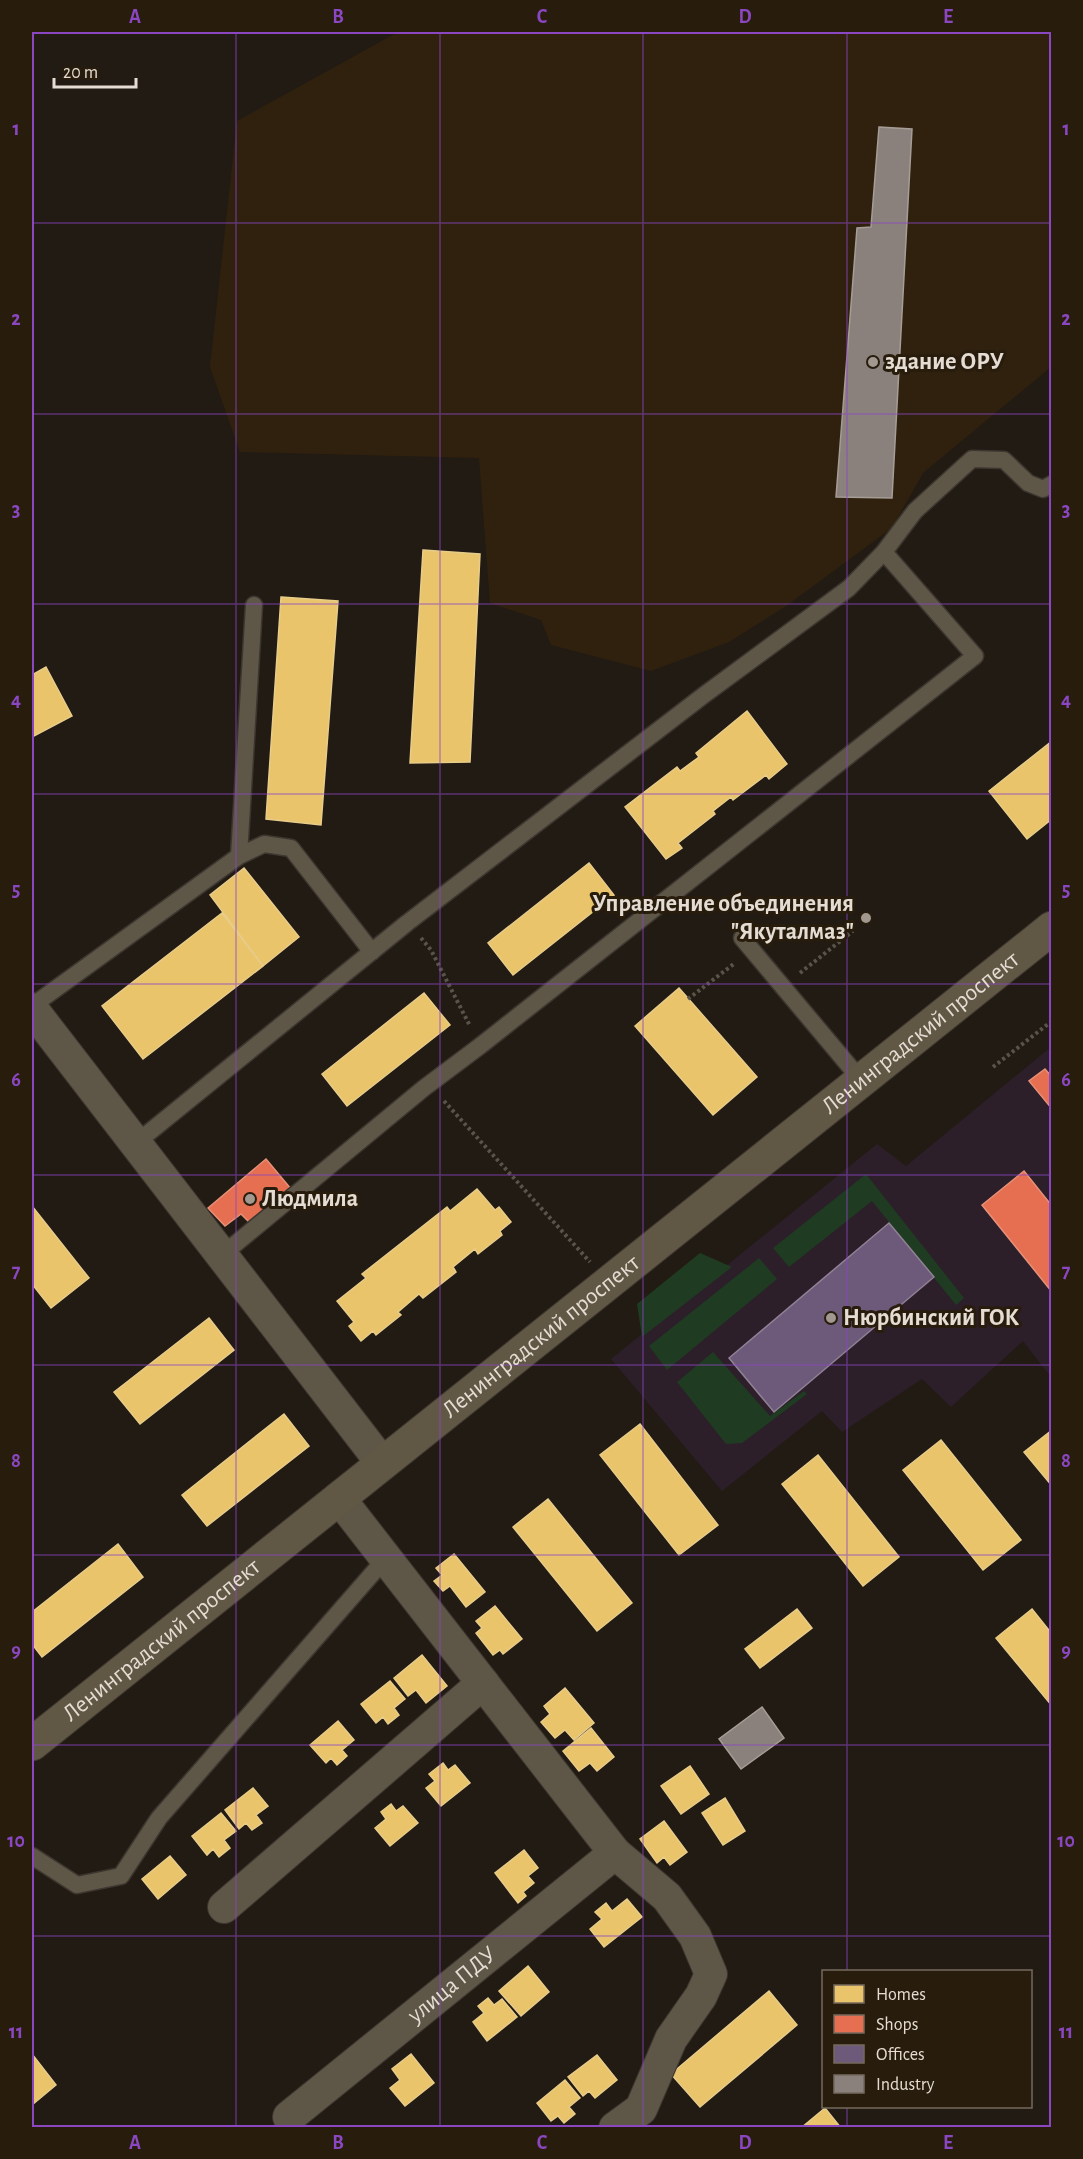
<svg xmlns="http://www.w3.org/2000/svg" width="1083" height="2159" viewBox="0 0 1083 2159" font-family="'Alegreya Sans',sans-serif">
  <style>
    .commercial { fill: #2c1f2a }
    .built { fill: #30210e }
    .green { fill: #1f3b21 }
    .homes { fill: #e9c46a; stroke: #e8cc8a; stroke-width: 1.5 }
    .shops { fill: #e76f51; stroke: #e69078; stroke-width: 1.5 }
    .offices { fill: #6d597a; stroke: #918195; stroke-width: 1.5 }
    .industry { fill: #8a817c; stroke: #a59d96; stroke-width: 1.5 }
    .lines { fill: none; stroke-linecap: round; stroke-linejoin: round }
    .lane-casing { stroke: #3c3630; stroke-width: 19 }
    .street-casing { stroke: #3c3630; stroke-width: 34 }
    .secondary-casing { stroke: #3c3630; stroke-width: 35 }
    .path { stroke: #5a5349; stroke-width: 4; stroke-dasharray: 3 3; stroke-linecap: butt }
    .lane { stroke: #5e5646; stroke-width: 16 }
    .street { stroke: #5e5646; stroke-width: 32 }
    .secondary { stroke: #615745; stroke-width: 33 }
    .grid { fill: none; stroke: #8b47c2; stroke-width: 1.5; stroke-opacity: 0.55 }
    .poi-dot { fill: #a19990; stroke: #281c0d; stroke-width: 2 }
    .labels { text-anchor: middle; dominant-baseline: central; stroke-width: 6; stroke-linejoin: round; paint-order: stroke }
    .poi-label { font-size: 24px; font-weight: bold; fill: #e5ddd3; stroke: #281c0d; text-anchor: start }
    .street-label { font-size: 24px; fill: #e5ddd3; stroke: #281c0d }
    .neatline { fill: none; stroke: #8b47c2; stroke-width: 2 }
    .grid-label { font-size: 20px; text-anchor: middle; font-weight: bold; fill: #8b47c2 }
  </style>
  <rect width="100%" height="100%" fill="#221b13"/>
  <!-- commercial -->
  <path class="commercial" d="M1051 1047V1377L1023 1341 951 1407 922 1379 842 1432 822 1411 722 1491 611 1359 877 1144 906 1166Z"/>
  <!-- built -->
  <path class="built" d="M398 32H1051V367L923 473 892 528 786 606 729 642 651 671 551 645 541 620 490 603 479 458 240 452 210 367 237 121Z"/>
  <!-- green -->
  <path class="green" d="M866 1174 964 1298 956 1305 872 1201 789 1267 773 1248Z
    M700 1253 732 1267 642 1337 637 1304Z
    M759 1258 777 1279 667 1370 649 1346Z
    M713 1352 770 1416 804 1391 807 1394 742 1443 726 1444 677 1382Z"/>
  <!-- homes -->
  <path class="homes" d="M423 550 480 554 470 762 410 763Z
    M281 597 338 601 321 825 266 819Z
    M46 667 72 716 32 737V675Z
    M747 711 787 764 769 779 766 775 733 800 731 797 713 811 715 814 678 843 682 848 666 859 625 807 677 767 680 771 699 757 696 753Z
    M1052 741V819L1027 839 989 791Z
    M589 863 614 895 513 975 488 943Z
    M244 868 299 937 263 966 210 895Z
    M222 913 263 966 143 1059 102 1006Z
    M679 988 757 1077 713 1115 635 1026Z
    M424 993 450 1025 347 1106 322 1074Z
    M477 1189 495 1210 499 1207 511 1222 500 1231 502 1235 478 1254 475 1249 453 1267 456 1272 423 1298 419 1294 398 1312 401 1315 376 1335 373 1331 361 1341 349 1326 354 1322 337 1301 366 1278 362 1274 447 1207 450 1211Z
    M32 1206 89 1278 51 1308 32 1284Z
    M209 1318 234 1350 140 1424 114 1392Z
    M284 1414 309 1446 207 1526 182 1495Z
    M640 1424 718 1525 679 1555 600 1455Z
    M1052 1430V1486L1024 1452Z
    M941 1440 1021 1540 983 1570 903 1470Z
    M818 1455 899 1557 863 1586 782 1484Z
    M548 1499 632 1603 597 1631 513 1527Z
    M118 1544 143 1577 42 1657 32 1644V1612Z
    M454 1554 485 1592 466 1607 450 1586 443 1591 434 1581 442 1575 436 1568Z
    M495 1606 522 1639 503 1654 500 1650 493 1655 476 1633 482 1628 476 1621Z
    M797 1609 812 1628 760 1668 745 1649Z
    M1032 1609 1052 1634V1706L996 1638Z
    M422 1655 447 1686 426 1703 416 1690 408 1696 394 1678Z
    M390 1681 405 1699 394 1708 399 1715 388 1724 383 1717 376 1723 361 1704Z
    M565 1688 594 1723 574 1740 565 1730 555 1738 541 1722 550 1714 544 1706Z
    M338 1721 354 1740 342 1750 347 1756 337 1765 331 1758 326 1763 310 1745Z
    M591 1728 614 1757 597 1771 590 1763 579 1771 563 1751Z
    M443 1763 448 1770 455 1765 470 1783 441 1806 426 1788 435 1781 429 1774Z
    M690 1766 709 1794 681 1814 661 1786Z
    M253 1788 268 1806 256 1815 262 1823 252 1830 246 1823 239 1829 225 1810Z
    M725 1798 745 1831 723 1845 702 1813Z
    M391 1804 396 1811 403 1806 418 1823 390 1846 375 1828 386 1819 381 1812Z
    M221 1813 236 1831 224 1840 230 1848 219 1857 213 1849 207 1855 192 1836Z
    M664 1821 687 1852 670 1865 664 1857 657 1863 640 1839Z
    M524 1850 538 1868 528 1876 534 1883 523 1892 526 1896 518 1903 495 1873Z
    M170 1856 186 1875 158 1899 142 1879Z
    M627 1899 642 1917 604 1947 590 1929 602 1919 595 1912 606 1903 612 1911Z
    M528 1966 549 1992 521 2016 499 1991Z
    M769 1991 797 2025 700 2107 671 2074Z
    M488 1998 494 2005 502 1999 517 2017 487 2041 473 2022 484 2013 478 2006Z
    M32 2054 56 2085 32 2105Z
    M411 2054 434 2083 405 2106 390 2088 400 2080 392 2069Z
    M597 2055 617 2080 595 2098 589 2091 583 2096 568 2077Z
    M565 2080 580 2098 569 2107 575 2114 564 2123 558 2116 551 2121 537 2103Z
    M825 2108 841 2128H801Z"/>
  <!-- shops -->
  <path class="shops" d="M1045 1069 1052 1077V1109L1029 1081Z
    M266 1159 291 1189 251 1224 241 1214 225 1226 208 1208Z
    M1024 1171 1052 1206V1292L982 1205Z"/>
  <!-- offices -->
  <path class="offices" d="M889 1223 934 1277 774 1412 729 1358Z"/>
  <!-- industry -->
  <path class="industry" d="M879 127 912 129 892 498 836 497 857 228 871 227Z
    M762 1707 784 1738 741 1769 719 1739Z"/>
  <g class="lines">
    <!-- lane casing -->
    <g class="lane-casing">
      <path id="lane" d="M239 856 254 605
        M742 938 861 1080
        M32 1006 239 856 264 844 291 848 372 952
        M136 1143 407 923 704 695 849 588 884 552 915 511 972 459 1004 460 1028 483 1043 489 1052 484
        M222 1255 424 1088 480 1046 975 656 884 552
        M32 1856 77 1885 121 1876 159 1818 386 1558"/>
    </g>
    <!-- street casing -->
    <g class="street-casing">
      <g id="street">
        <path d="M32 1009 382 1463"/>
        <path d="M339 1498 615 1853 667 1897 695 1936 711 1974 701 1996 671 2039 641 2109 615 2128"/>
        <path d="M224 1907 483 1683"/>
        <path id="s1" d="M289 2117 615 1853"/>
      </g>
    </g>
    <!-- secondary casing -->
    <g class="secondary-casing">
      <g id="secondary">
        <path id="s2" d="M32 1744 1052 928"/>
      </g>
    </g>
    <!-- path -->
    <path class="path" d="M421 938 431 950 470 1026
      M800 973 853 931
      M688 999 735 963
      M993 1067 1052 1021
      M444 1101 590 1262"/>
    <!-- lane -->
    <use href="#lane" class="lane"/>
    <!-- street -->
    <use href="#street" class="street"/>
    <!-- secondary -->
    <use href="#secondary" class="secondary"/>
  </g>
  <!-- grid -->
  <path class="grid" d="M236 32V2128M440 32V2128M643 32V2128M847 32V1972M32 223H1052M32 414H1052M32 604H1052M32 794H1052M32 984H1052M32 1175H1052M32 1365H1052M32 1555H1052M32 1745H1052M32 1936H1052M847 2106V2128"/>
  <!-- markers -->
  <g class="poi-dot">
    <circle cx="873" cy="362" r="6"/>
    <circle cx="866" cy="918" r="6"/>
    <circle cx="250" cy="1199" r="6"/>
    <circle cx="831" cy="1318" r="6"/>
  </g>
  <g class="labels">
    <!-- poi labels -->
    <g class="poi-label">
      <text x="885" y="362">здание ОРУ</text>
      <text x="854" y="904" text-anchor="end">Управление объединения<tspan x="854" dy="28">"Якуталмаз"</tspan></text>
      <text x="262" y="1199">Людмила</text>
      <text x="843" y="1318">Нюрбинский ГОК</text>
    </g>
    <!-- street labels -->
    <g class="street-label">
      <text stroke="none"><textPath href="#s2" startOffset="1138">Ленинградский проспект</textPath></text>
      <text stroke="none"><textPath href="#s2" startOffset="652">Ленинградский проспект</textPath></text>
      <text stroke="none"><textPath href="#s2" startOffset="166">Ленинградский проспект</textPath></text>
      <text stroke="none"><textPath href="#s1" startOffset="210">улица ПДУ</textPath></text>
    </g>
  </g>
  <!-- border -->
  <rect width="1083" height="2159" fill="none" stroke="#281c0d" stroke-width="66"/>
  <!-- legend -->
  <rect x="822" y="1970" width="210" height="138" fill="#281c0d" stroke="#74695c" stroke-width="1.5"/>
  <rect x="834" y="1985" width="30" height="18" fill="#e9c46a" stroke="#74695c" stroke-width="1.5"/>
  <text x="876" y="2000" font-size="18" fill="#e5ddd3">Homes</text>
  <rect x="834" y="2015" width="30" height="18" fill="#e76f51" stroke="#74695c" stroke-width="1.5"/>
  <text x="876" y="2030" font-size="18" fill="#e5ddd3">Shops</text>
  <rect x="834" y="2045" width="30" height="18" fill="#6d597a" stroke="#74695c" stroke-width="1.5"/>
  <text x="876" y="2060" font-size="18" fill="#e5ddd3">Offices</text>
  <rect x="834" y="2075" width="30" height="18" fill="#8a817c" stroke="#74695c" stroke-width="1.5"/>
  <text x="876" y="2090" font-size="18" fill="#e5ddd3">Industry</text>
  <!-- scale -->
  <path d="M54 78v9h82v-9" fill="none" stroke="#e5ddd3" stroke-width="3"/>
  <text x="63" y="78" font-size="18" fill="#e5ddd3" stroke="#281c0d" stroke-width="4.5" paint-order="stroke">20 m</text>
  <rect x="33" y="33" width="1017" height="2093" class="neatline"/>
  <g class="grid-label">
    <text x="135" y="23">A</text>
    <text x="338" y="23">B</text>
    <text x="542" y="23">C</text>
    <text x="745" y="23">D</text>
    <text x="948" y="23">E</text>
    <text x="16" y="135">1</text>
    <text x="1066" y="135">1</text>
    <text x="16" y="325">2</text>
    <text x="1066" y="325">2</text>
    <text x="16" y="516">3</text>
    <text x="1066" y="516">3</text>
    <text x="16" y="706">4</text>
    <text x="1066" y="706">4</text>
    <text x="16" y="896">5</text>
    <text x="1066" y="896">5</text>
    <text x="16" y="1086">6</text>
    <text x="1066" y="1086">6</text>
    <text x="16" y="1277">7</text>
    <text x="1066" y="1277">7</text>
    <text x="16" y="1467">8</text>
    <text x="1066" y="1467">8</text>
    <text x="16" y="1657">9</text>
    <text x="1066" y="1657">9</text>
    <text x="16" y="1847">10</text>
    <text x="1066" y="1847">10</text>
    <text x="16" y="2038">11</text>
    <text x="1066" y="2038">11</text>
    <text x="135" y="2149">A</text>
    <text x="338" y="2149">B</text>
    <text x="542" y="2149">C</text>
    <text x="745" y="2149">D</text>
    <text x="948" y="2149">E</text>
  </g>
</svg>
